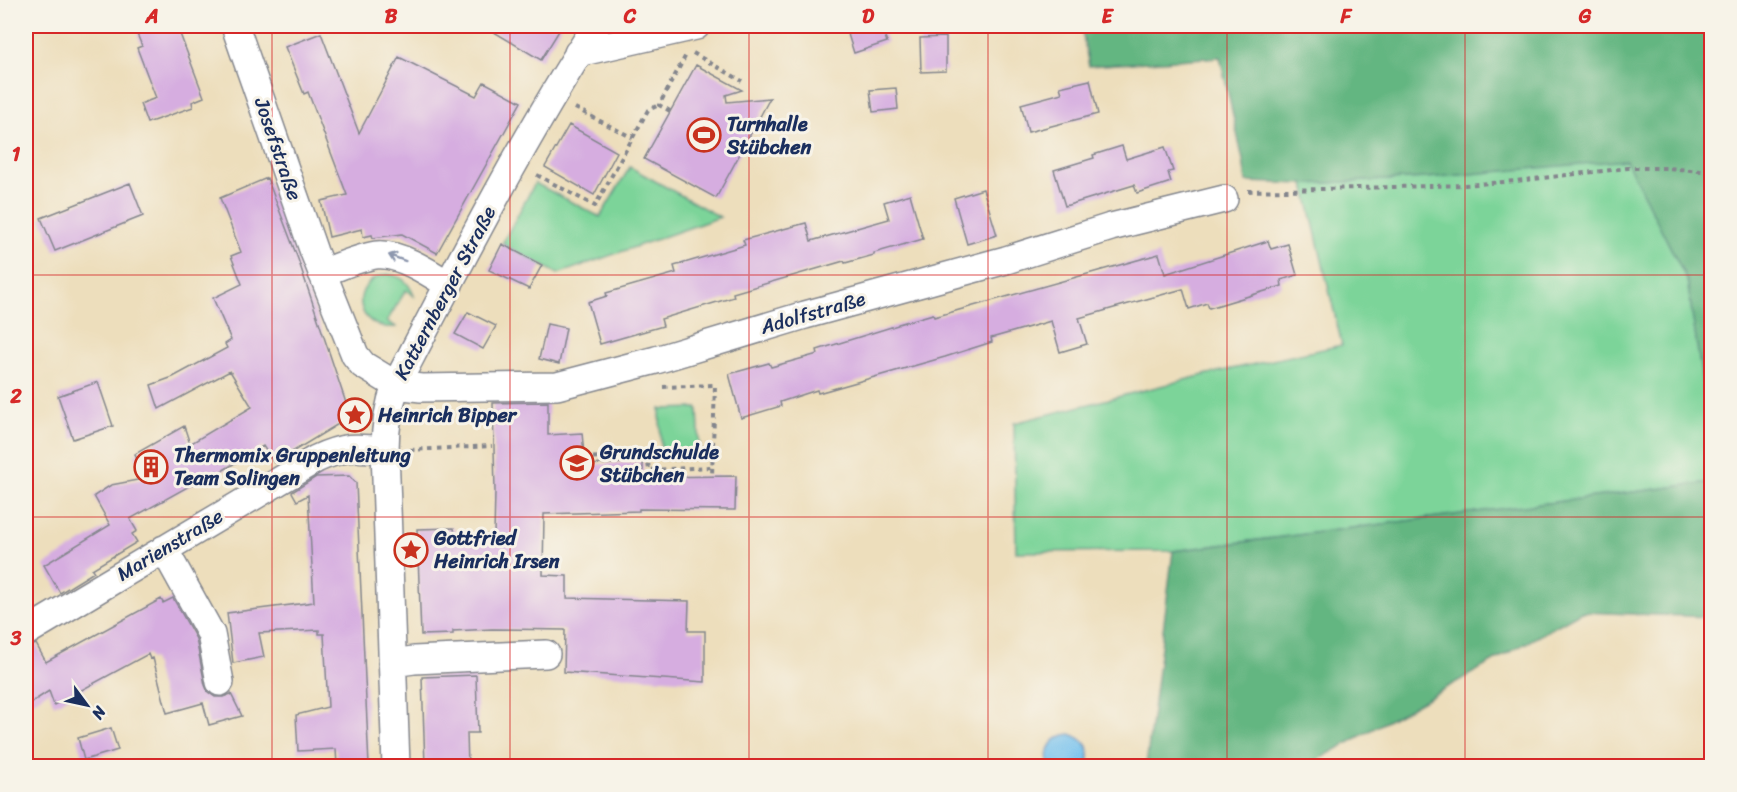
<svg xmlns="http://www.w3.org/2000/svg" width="1737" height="792" viewBox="0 0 1737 792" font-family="Sriracha,sans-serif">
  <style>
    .green { fill: #7bd499; stroke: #4b827c; stroke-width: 1.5 }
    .forest { fill: #64b681; stroke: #407270; stroke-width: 1.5 }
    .water { fill: #74c1ee; stroke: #4878a6; stroke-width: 1.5 }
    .building { fill: #d6ade0 }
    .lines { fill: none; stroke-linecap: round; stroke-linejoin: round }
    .minor-casing { stroke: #84868d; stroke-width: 30 }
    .path { stroke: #84868d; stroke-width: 4; stroke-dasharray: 4.5 4.5; stroke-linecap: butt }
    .minor { stroke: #fff; stroke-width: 27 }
    .oneway { stroke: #8d97ae }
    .grid { fill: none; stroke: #d62828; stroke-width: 1.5; stroke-opacity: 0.55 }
    .labels { text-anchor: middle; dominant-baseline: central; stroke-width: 6; stroke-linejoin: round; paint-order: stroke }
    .poi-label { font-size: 20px; font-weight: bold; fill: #1b2f5e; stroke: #f7f3e8; text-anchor: start }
    .street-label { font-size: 20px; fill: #1b2f5e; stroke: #f7f3e8 }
    .neatline { fill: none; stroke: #d62828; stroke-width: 2 }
    .grid-label { font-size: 20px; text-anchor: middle; font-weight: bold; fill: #d62828 }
  </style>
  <rect width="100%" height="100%" fill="#f7f3e8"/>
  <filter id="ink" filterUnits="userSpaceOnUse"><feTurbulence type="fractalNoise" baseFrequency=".0167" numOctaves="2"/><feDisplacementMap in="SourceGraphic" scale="12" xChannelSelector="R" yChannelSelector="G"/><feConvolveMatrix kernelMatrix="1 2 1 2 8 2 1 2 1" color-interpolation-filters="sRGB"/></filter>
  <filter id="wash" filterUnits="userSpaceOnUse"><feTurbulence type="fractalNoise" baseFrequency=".008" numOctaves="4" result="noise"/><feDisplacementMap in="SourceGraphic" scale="24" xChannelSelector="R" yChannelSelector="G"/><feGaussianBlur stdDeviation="1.35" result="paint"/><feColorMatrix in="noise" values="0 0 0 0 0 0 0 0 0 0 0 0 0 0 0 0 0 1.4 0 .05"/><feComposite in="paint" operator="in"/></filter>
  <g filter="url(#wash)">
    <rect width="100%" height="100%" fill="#eddebc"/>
    <!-- green -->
    <path class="green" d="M1626 159 1687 280 1711 438V482L1173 551 1016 552 1014 423 1204 375 1342 345 1304 184 1426 178Z
      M630 167 720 217 558 274 502 244 535 183 600 217Z
      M387 274C402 276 409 282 414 296L406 290 387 321 396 327C355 332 347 282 387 274Z
      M698 408 700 458 661 459 660 409Z"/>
    <!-- forest -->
    <path class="forest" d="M1081 26H1711V438L1687 280 1626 160 1426 178 1304 184 1246 182 1243 160 1220 57 1089 66Z
      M1711 482V617L1581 612 1307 766H1146L1173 551Z"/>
    <!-- water -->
    <path class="water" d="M1070 734C1086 739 1093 750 1087 766H1050C1042 750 1053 736 1070 734Z"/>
    <g id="blocks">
      <!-- building -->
      <path class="building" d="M162 26H177L204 97 192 102 193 107 147 123 140 104 156 98 137 48 142 46 137 34Z
        M484 26H562L541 60Z
        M849 26H881L887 42 854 53 847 31 851 30Z
        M321 33 359 133 399 57 476 96 484 82 521 102 437 253 402 234 373 238 372 235 363 237 362 229 329 237 321 201 347 195 308 92 304 94 285 47Z
        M946 37V71L921 72 920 38Z
        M696 65 742 90 726 95 727 102 770 98 716 198 644 159Z
        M1090 80 1098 114 1028 132 1021 104 1062 93 1060 87Z
        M896 88 898 109 873 112 870 90Z
        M569 125 617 152 594 195 545 167Z
        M1122 146 1126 159 1165 147 1173 171 1168 172 1171 182 1137 193 1134 185 1065 206 1054 170 1094 158 1093 155Z
        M267 178 298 259 348 409 345 420 274 463 263 446 217 474 216 471 130 519 137 531 132 534 137 542 92 569 94 572 60 593 44 565 110 525 94 496 111 485 143 479 135 454 184 426 190 444 252 407 230 371 159 409 151 385 173 377 227 348 225 344 231 340 213 298 242 284 231 256 241 252 220 198Z
        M130 183 143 216 55 251 41 218Z
        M983 189 997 235 967 244 954 198Z
        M910 194 923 239 874 253V255L845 263 844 261 733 293 734 297 661 319 663 326 600 344 588 302 607 296 606 293 676 273 674 266 745 245 743 240 806 223 811 241 889 219 884 202Z
        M1268 241 1271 249 1288 244 1297 275 1281 280 1282 286 1209 308 1207 303 1189 309 1183 289 1114 308 1079 318 1087 344 1060 352 1051 321 991 338 992 342 945 357 818 393 817 390 780 402 781 406 741 418 729 374 769 363 771 367 818 354 817 350 898 325V324L933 314 934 317 1159 254 1165 274Z
        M502 244 542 265 529 289 489 270Z
        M468 312 496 326 483 349 455 334Z
        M547 324 566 328 559 364 539 359Z
        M98 382 113 426 73 439 58 396Z
        M548 402V435L582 433 585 465 643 462V477L736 476 735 510 639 509V511L544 514 543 575 567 576V598L689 601 688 631H705V682L564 672 565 630 492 629 453 631V634L421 635 417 529 454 528 455 535H494L495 492 493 403Z
        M349 476 356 483 369 766H337L336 749 298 751 296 715 328 707 324 634H319V630L259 633 264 657 233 663 227 613 314 602 308 495 297 501 292 492 316 477Z
        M173 598 196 639 205 685 208 692 215 697H223L231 694 242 716 209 725 203 703 167 713 153 658 150 659 148 654 54 705 49 691 26 706V648L36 644 46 662 161 599 163 603Z
        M476 675 478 733H467L468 766H425L422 677Z
        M111 728 118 750 84 760 78 738Z"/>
    </g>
  </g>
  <g filter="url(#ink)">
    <use href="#blocks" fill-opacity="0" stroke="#84868d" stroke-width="1.5"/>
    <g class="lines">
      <!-- minor casing -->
      <g class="minor-casing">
        <path id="minor" d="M235 26 314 252 355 355 363 365 396 385 421 388 557 386 656 360 805 315 1006 260 1111 227 1224 199
          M578 53 696 26
          M322 273C339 267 357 258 376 255 398 252 430 273 449 285
          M164 549 211 634 220 682
          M26 632 316 459C344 446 355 447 385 450
          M392 663 414 660 546 654
          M396 766 385 450C385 427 388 407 396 385 459 264 522 141 596 26"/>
      </g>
      <!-- path -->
      <path class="path" d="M693 53 742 81
        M575 108 633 138
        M670 111 659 105 686 55
        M537 175 595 206 648 110 659 105
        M1248 191 1465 185 1516 181 1628 168H1668L1712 172
        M663 387 715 385 712 476
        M410 450 492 446
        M584 458 647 455 649 470 712 467"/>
      <!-- minor -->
      <use href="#minor" class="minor"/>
    </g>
    <!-- one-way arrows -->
    <defs><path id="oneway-shaft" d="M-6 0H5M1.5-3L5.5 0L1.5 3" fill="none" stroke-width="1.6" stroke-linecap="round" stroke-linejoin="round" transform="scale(1.5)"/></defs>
    <use class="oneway" href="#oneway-shaft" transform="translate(397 258) rotate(-160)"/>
  </g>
  <!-- grid -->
  <path class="grid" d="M272 26V766M510 26V766M749 26V766M988 26V766M1227 26V766M1465 26V766M26 275H1712M26 517H1712"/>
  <!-- icons -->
  <defs>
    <g id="stadium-ring" transform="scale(1.725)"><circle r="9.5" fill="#f7f3e8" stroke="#c8321e" stroke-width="1.5"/><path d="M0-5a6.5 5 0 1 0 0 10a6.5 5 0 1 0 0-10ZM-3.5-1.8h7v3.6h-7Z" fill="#c8321e"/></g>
    <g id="sight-ring" transform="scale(1.725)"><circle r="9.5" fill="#f7f3e8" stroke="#c8321e" stroke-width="1.5"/><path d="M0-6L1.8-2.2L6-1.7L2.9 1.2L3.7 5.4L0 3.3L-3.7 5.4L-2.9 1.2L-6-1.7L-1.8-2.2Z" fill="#c8321e"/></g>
    <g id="school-ring" transform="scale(1.725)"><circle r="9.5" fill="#f7f3e8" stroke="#c8321e" stroke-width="1.5"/><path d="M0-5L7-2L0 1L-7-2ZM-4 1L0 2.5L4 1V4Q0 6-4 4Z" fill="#c8321e"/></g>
    <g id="building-ring" transform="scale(1.725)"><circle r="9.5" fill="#f7f3e8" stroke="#c8321e" stroke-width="1.5"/><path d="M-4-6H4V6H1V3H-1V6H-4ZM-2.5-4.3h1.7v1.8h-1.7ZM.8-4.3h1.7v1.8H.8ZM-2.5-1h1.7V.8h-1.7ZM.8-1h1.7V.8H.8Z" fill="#c8321e"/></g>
  </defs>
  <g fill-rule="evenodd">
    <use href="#stadium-ring" x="704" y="135"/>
    <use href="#sight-ring" x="355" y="415"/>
    <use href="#school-ring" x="577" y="463"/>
    <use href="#building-ring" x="151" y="467"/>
    <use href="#sight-ring" x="411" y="550"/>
  </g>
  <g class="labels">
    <!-- poi labels -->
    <g class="poi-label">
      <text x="727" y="124">Turnhalle<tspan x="727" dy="23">Stübchen</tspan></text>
      <text x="378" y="415">Heinrich Bipper</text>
      <text x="600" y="452">Grundschulde<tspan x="600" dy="23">Stübchen</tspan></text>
      <text x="174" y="455">Thermomix Gruppenleitung<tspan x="174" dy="23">Team Solingen</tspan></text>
      <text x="434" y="538">Gottfried<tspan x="434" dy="23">Heinrich Irsen</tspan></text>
    </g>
    <!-- street labels -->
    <g class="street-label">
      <text transform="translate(278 149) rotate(71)">Josefstraße</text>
      <text transform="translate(445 293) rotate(-62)">Katternberger Straße</text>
      <text transform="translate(813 313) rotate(-16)">Adolfstraße</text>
      <text transform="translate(170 545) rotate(-31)">Marienstraße</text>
    </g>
  </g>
  <!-- margin -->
  <rect width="1737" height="792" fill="none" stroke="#f7f3e8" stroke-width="66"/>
  <!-- north arrow -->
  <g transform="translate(87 705) rotate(123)" stroke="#f7f3e8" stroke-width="4.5" paint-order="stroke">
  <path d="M0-4.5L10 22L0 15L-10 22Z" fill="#1b2f5e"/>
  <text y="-9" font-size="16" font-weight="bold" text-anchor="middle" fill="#1b2f5e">N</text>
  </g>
  <rect x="33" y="33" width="1671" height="726" class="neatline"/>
  <g class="grid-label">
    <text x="152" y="23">A</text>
    <text x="391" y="23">B</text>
    <text x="630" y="23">C</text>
    <text x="868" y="23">D</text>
    <text x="1107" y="23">E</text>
    <text x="1346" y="23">F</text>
    <text x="1585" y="23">G</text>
    <text x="16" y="161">1</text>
    <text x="16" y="403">2</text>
    <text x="16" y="645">3</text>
  </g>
</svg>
